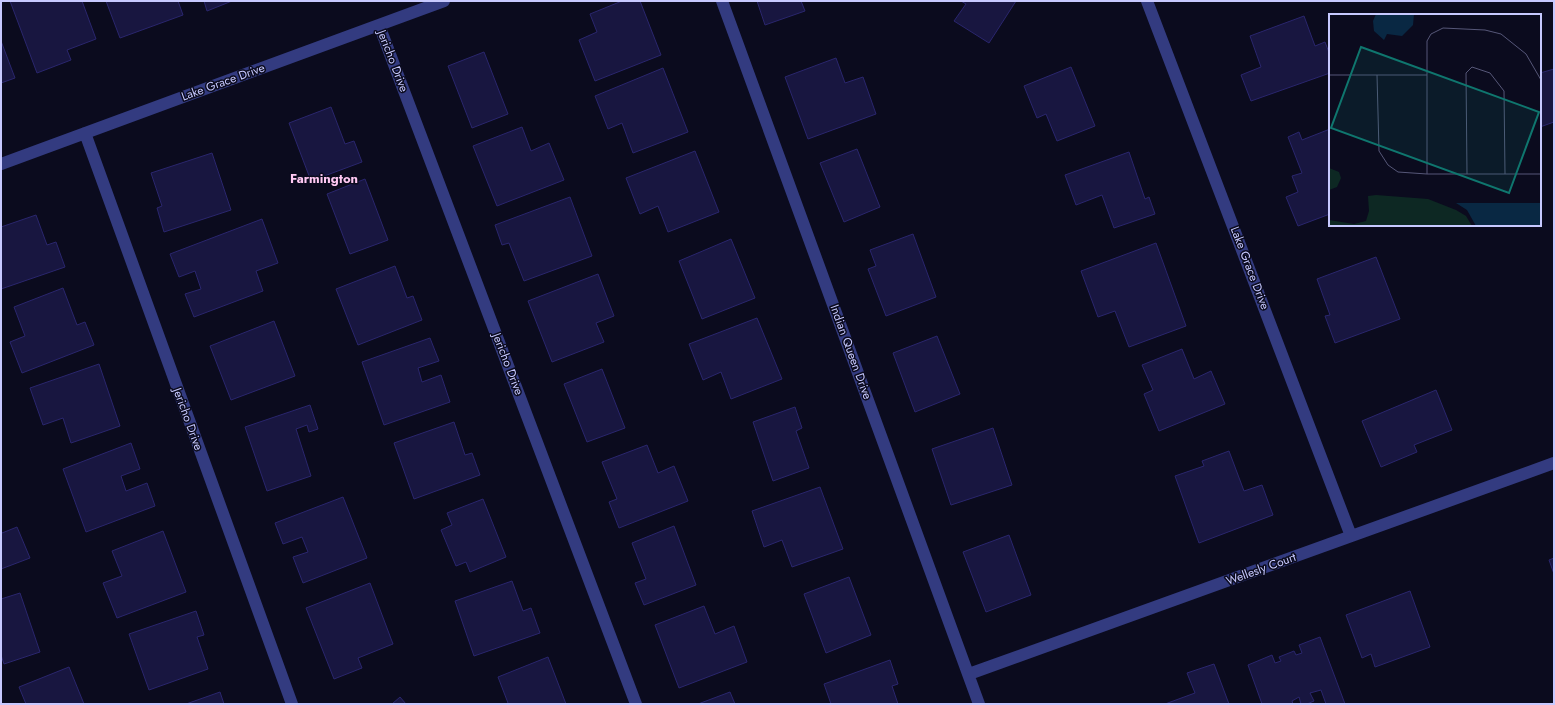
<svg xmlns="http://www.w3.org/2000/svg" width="1555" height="705" viewBox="0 0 1555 705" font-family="Jost,sans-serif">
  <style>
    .building { fill: #181640; stroke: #2a266d }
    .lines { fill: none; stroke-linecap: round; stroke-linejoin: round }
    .street { stroke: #333b80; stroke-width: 12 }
    .labels { text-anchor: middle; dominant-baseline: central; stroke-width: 3; stroke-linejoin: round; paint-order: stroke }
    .street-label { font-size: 12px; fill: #c7c9ff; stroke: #0b0b1e }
    .neighbourhood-label { font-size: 13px; font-weight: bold; fill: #ffc9f3; stroke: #0b0b1e }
    .inset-road { fill: none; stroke: #565778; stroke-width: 1 }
    .view { fill: #0f766e; fill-opacity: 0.15; stroke: #0f766e; stroke-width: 2 }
    .inset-edge { fill: none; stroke: #c7c9ff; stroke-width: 2 }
  </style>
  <rect width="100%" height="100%" fill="#0b0b1e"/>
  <!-- building -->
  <path class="building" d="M10 1H82L96 39 67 50 71 60 37 73Z
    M106 1H178L183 15 120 38Z
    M204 1H232L207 11Z
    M622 1H640L661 55 595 81 579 40 597 32 590 14Z
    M757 1H801L805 11 765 25Z
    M961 1H1016L989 43 954 21 966 4Z
    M1304 16 1315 46 1325 42 1330 55V73L1251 101 1241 75 1261 67 1250 36Z
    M1 41 15 78 1 83Z
    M484 52 508 114 472 128 448 66Z
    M836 58 845 83 863 77 876 114 808 139 785 77Z
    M1071 67 1095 126 1057 141 1046 114 1037 118 1024 86Z
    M663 68 688 132 633 153 622 123 608 129 595 96Z
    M1554 69V122L1540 127V73Z
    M331 107 345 144 354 141 362 162 311 181 289 123Z
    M522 127 531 151 549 143 564 180 497 206 473 146Z
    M1330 129V214L1298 226 1286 197 1298 192 1292 176 1302 173 1288 137 1299 132 1302 140Z
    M857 149 880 207 844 222 820 163Z
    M695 151 719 212 668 232 658 206 640 214 626 178Z
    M1129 152 1145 199 1149 197 1155 214 1114 228 1102 195 1076 205 1065 175Z
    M212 153 231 210 164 232 157 208 162 206 151 173Z
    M365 179 388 240 350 254 327 194Z
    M570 197 592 256 524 281 509 243 502 245 495 225Z
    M36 215 47 245 56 242 65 267 1 289V227Z
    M262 219 278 263 256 271 263 291 194 317 185 294 201 289 195 271 179 277 170 254Z
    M913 234 936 297 886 316 868 269 876 266 870 250Z
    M731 239 755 298 702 319 679 261Z
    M1156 243 1186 326 1129 347 1115 311 1098 317 1081 271Z
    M1376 257 1400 319 1335 343 1325 316 1330 315 1317 279Z
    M395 266 407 298 413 296 422 320 358 345 336 289Z
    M598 274 614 316 596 323 604 342 552 362 528 301Z
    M63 288 77 325 85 322 94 345 22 373 10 342 25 336 14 307Z
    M757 318 782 379 731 399 721 372 703 380 689 344Z
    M274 321 295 376 231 400 210 346Z
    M937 336 960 394 915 412 893 353Z
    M430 338 439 361 418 368 422 382 441 375 450 402 384 425 362 362Z
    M1182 349 1194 379 1211 371 1225 404 1159 431 1144 394 1153 390 1142 365Z
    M99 364 120 426 71 443 63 418 43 425 30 388Z
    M602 369 625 428 587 442 564 384Z
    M1436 390 1452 430 1414 445 1417 452 1381 467 1362 421Z
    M310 405 318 429 309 432 307 425 296 429 311 476 267 491 245 427Z
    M795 407 802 428 796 431 809 468 773 481 753 422Z
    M454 422 465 455 472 453 480 475 414 499 394 443Z
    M993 428 1012 485 951 505 932 449Z
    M131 443 140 469 121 476 126 491 147 483 155 506 86 532 63 469Z
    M647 445 658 473 674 466 688 501 619 528 609 502 617 499 602 462Z
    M1229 451 1244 491 1262 485 1273 515 1199 543 1175 476 1204 466 1202 461Z
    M820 487 843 549 792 567 782 540 764 547 752 511Z
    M343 497 367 558 303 583 293 557 308 552 302 537 283 544 275 523Z
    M483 499 506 557 470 572 466 562 456 566 441 530 452 525 447 513Z
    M674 526 696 585 644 605 635 583 646 579 632 543Z
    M17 527 30 558 1 569V530L2 533Z
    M163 531 186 592 117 618 103 583 122 576 112 551Z
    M1009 535 1031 595 986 612 963 552Z
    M1554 558V574L1549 560Z
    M849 577 871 635 826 653 804 594Z
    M512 581 523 611 531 608 540 633 474 656 455 601Z
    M370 583 393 644 358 658 362 668 334 679 306 608Z
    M1410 591 1430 647 1375 667 1371 654 1362 658 1346 615Z
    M20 593 40 652 4 664 1 655V599Z
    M704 606 715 634 734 626 747 662 679 688 655 625Z
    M196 611 204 635 197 637 208 669 149 690 129 634Z
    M1320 637 1345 704H1326L1321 690 1310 693 1314 701 1307 704H1301L1299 697 1292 701 1293 704H1262L1248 665 1272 655 1275 663 1281 661 1279 657 1294 651 1296 655 1302 653 1299 645Z
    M548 657 566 704H505L508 703 498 677Z
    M890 660 898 684 892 686 898 704H831L824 684Z
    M1214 664 1229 704H1165L1195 693 1187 673Z
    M69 667 84 704H26L19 687Z
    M220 692 224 704H186Z
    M730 692 735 704H698Z
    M400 697 406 704H392Z"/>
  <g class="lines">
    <!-- street -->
    <path class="street" d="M722 1 979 704
      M1147 1 1351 536
      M379 25 636 704
      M85 133 292 704
      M1 164 444 1
      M969 674 1554 463"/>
  </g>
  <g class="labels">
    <!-- street labels -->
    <g class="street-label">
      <text transform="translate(393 61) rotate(69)">Jericho Drive</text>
      <text transform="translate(223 82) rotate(-20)">Lake Grace Drive</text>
      <text transform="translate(1250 268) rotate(69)">Lake Grace Drive</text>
      <text transform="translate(851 352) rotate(70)">Indian Queen Drive</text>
      <text transform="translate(508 364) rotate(69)">Jericho Drive</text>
      <text transform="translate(188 419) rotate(70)">Jericho Drive</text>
      <text transform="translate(1261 569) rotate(-20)">Wellesly Court</text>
    </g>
    <!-- neighbourhood labels -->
    <g class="neighbourhood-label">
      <text x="324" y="178">Farmington</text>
    </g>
  </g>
  <!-- overview -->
  <g transform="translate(1329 14)">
    <rect width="212" height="212" fill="#0b0b1e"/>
    <path d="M0 154 10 158 12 164 8 173 0 176ZM47 181 99 185 127 196 137 202 143 212H0V206L25 210 37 207 40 197 39 182Z" fill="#0d2823"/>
    <path d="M47 0H85L84 11 73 22 58 20 55 26 45 17 44 7ZM127 189H212V212H147L138 196Z" fill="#092843"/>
    <path class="inset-road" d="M0 61H98M48 61 50 137 59 151 69 158 98 160H212M98 160V27L102 20 114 14 156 16 172 20 197 40 212 66M138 160 137 59 143 53 161 59 175 77 176 160"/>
    <path class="view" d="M32 33 210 98 180 179 2 114Z"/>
    <rect width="212" height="212" class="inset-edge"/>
  </g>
  <!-- border -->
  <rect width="1555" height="705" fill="none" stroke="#c7c9ff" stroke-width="4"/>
</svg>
